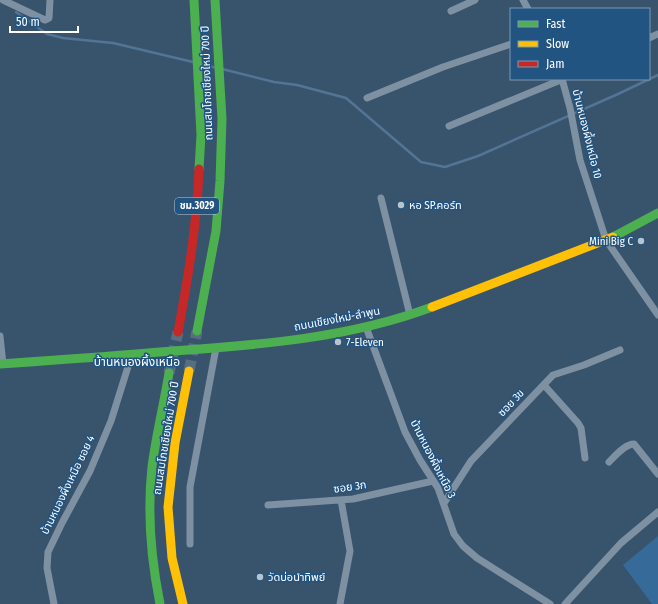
<svg xmlns="http://www.w3.org/2000/svg" width="658" height="604" viewBox="0 0 658 604" font-family="'Fira Sans Condensed','Noto Sans Thai',sans-serif">
  <style>
    .green { fill: #366a99 }
    .lines { fill: none; stroke-linecap: round; stroke-linejoin: round }
    .stream { stroke: #527595; stroke-width: 2.5 }
    .primary-tunnel { stroke: #566d82; stroke-width: 11; stroke-dasharray: 11 5.5; stroke-linecap: butt }
    .street { stroke: #7e91a2; stroke-width: 7 }
    .fast { stroke: #4caf50; stroke-width: 9 }
    .slow { stroke: #ffc107; stroke-width: 9 }
    .jam { stroke: #c62828; stroke-width: 9 }
    .poi-dot { fill: #b9c3cc; stroke: #225482; stroke-width: 1.5 }
    .labels { text-anchor: middle; dominant-baseline: central; stroke-width: 3; stroke-linejoin: round; paint-order: stroke }
    .shield { fill: #225482; stroke: #bdccda; stroke-width: 1 }
    .shield-label { font-size: 10px; font-weight: bold; fill: #fff }
    .street-label { font-size: 11px; fill: #fff; stroke: #225482 }
    .poi-label { font-size: 11px; fill: #fff; stroke: #225482; text-anchor: start }
    .neighbourhood-label { font-size: 12px; fill: #fff; stroke: #225482 }
  </style>
  <rect width="100%" height="100%" fill="#38536c"/>
  <!-- green -->
  <path class="green" d="M658 536V604H652L623 565Z"/>
  <g class="lines">
    <!-- stream -->
    <path class="stream" d="M16 12 47 34 63 38 113 43 193 62
      M200 64 217 68
      M222 69 274 82 297 85 346 98 421 162 445 167 478 156 618 94 658 75"/>
    <!-- primary-tunnel -->
    <path class="primary-tunnel" d="M189 371 197 331
      M169 373 178 332"/>
    <!-- street -->
    <path class="street" d="M3 0 45 20 49 18 50 0
      M523 0 528 9
      M451 11 475 0
      M649 38 658 34
      M562 79 570 108 580 160 606 240 658 315
      M367 98 443 67 511 44
      M449 126 563 79
      M381 198 410 315
      M366 327 405 432 420 460 438 488 454 534 463 546 477 558 550 604
      M0 336 3 364
      M544 385 578 423 581 428 585 458
      M609 462C615 456 625 444 634 444L658 474
      M444 503 471 461 553 375 584 365 620 350
      M268 505 353 499 433 481
      M190 544V487L216 348
      M54 604 47 568 48 552 62 523 90 471 111 421 132 354
      M340 604 350 551 341 500
      M565 604 621 543 658 512"/>
    <!-- fast -->
    <path class="fast" d="M194 0 201 135 199 169
      M613 237 658 213
      M197 331 216 231 220 181 222 119 215 0
      M0 364C58 360 115 356 173 351 259 345 350 338 432 307
      M160 604C151 559 147 513 152 467 156 435 164 404 169 373"/>
    <!-- slow -->
    <path class="slow" d="M432 307 613 237
      M183 604 172 558 168 507 175 443 189 371"/>
    <!-- jam -->
    <path class="jam" d="M178 332C188 278 197 224 199 169"/>
  </g>
  <!-- markers -->
  <g class="poi-dot">
    <circle cx="401" cy="205" r="4"/>
    <circle cx="641" cy="241" r="4"/>
    <circle cx="338" cy="342" r="4"/>
    <circle cx="260" cy="577" r="4"/>
  </g>
  <g class="labels">
    <!-- shield labels -->
    <rect class="shield" x="175" y="198" width="44" height="16" rx="3"/>
    <g class="shield-label">
      <text x="197" y="206">ชม.3029</text>
    </g>
    <!-- street labels -->
    <g class="street-label">
      <text transform="translate(207 83) rotate(-92)">ถนนสมโภชเชียงใหม่ 700 ปี</text>
      <text transform="translate(587 134) rotate(76)">บ้านหนองผึ้งเหนือ 10</text>
      <text transform="translate(337 319) rotate(-11)">ถนนเชียงใหม่-ลำพูน</text>
      <text transform="translate(511 403) rotate(-47)">ซอย 3ข</text>
      <text transform="translate(166 438) rotate(-81)">ถนนสมโภชเชียงใหม่ 700 ปี</text>
      <text transform="translate(433 459) rotate(63)">บ้านหนองผึ้งเหนือ 3</text>
      <text transform="translate(68 485) rotate(-64)">บ้านหนองผึ้งเหนือ ซอย 4</text>
      <text transform="translate(350 487) rotate(-8)">ซอย 3ก</text>
    </g>
    <!-- poi labels -->
    <g class="poi-label">
      <text x="409" y="205">หอ SP.คอร์ท</text>
      <text x="633" y="241" text-anchor="end">Mini Big C</text>
      <text x="346" y="342">7-Eleven</text>
      <text x="268" y="577">วัดบ่อนำทิพย์</text>
    </g>
    <!-- neighbourhood labels -->
    <g class="neighbourhood-label">
      <text x="137" y="362">บ้านหนองผึ้งเหนือ</text>
    </g>
  </g>
  <!-- legend -->
  <rect x="510" y="8" width="140" height="72" fill="#225482" stroke="#7a98b4"/>
  <rect x="518" y="21" width="20" height="6" fill="#4caf50" stroke="#7a98b4"/>
  <text x="546" y="28" font-size="12" fill="#ffffff">Fast</text>
  <rect x="518" y="41" width="20" height="6" fill="#ffc107" stroke="#7a98b4"/>
  <text x="546" y="48" font-size="12" fill="#ffffff">Slow</text>
  <rect x="518" y="61" width="20" height="6" fill="#c62828" stroke="#7a98b4"/>
  <text x="546" y="68" font-size="12" fill="#ffffff">Jam</text>
  <!-- scale -->
  <path d="M10 26v6h68v-6" fill="none" stroke="#ffffff" stroke-width="2"/>
  <text x="16" y="26" font-size="12" fill="#ffffff" stroke="#225482" stroke-width="3" paint-order="stroke">50 m</text>
</svg>
